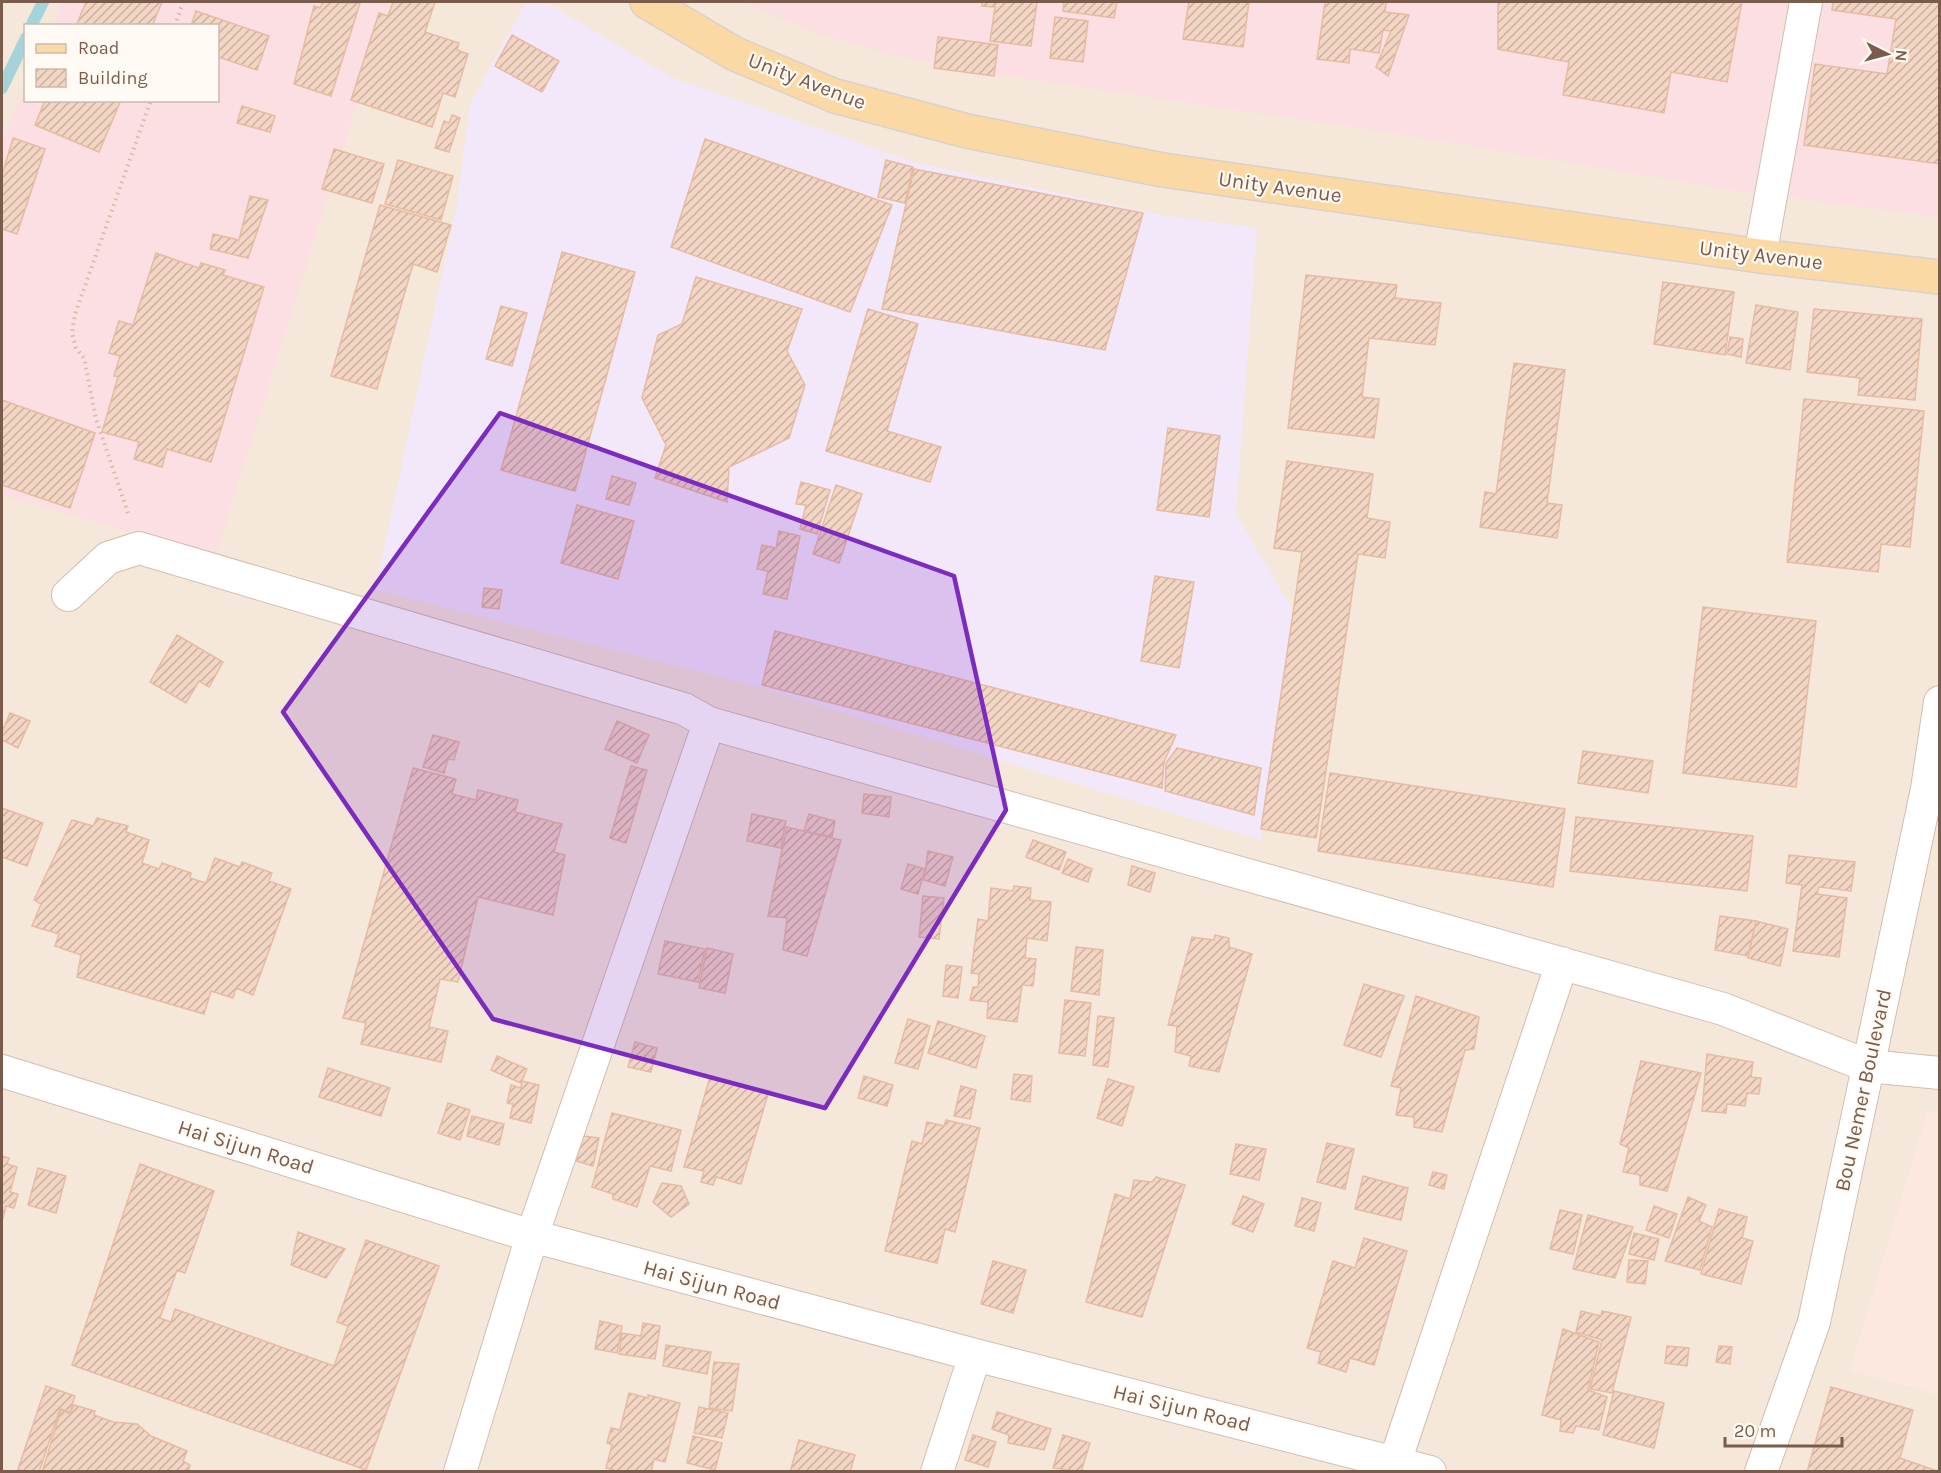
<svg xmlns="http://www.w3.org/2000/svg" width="1941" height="1473" viewBox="0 0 1941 1473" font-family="Karla,sans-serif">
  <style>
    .residential { fill: #f5e8da; fill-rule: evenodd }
    .commercial { fill: #fde8e0 }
    .education { fill: #f3e8fa }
    .medical { fill: #fbdfe3 }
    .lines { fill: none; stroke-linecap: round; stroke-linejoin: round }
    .stream { stroke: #a5d3da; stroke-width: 12 }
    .building { fill: url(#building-hatch); stroke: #e6bba3; stroke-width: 1.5 }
    .street-casing { stroke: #d1beb0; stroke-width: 34 }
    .primary-casing { stroke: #dad1cd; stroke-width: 36 }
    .path { stroke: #d9b8a5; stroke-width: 4; stroke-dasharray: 1.5 4.5; stroke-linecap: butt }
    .street { stroke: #fff; stroke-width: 32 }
    .primary { stroke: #fbd9a5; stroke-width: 33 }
    .marked { fill: #7b2cbf; fill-opacity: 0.2; stroke: #7b2cbf; stroke-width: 4.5; stroke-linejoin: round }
    .labels { text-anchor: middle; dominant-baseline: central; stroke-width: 4.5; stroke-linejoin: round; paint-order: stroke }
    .street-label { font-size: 21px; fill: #7a5c4d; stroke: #fffaf3 }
  </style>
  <defs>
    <pattern id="building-hatch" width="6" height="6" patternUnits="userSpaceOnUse" patternTransform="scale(1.5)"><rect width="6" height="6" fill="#f3d5c3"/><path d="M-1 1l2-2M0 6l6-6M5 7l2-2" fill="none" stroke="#cab0a1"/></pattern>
  </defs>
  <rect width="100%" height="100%" fill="#fdf6ec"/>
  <!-- residential -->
  <path class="residential" d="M2 2H1939V1471H2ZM26 26H218V100H26Z"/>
  <!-- commercial -->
  <path class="commercial" d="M1939 1111H1940L1939 1395 1850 1370 1927 1112Z"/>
  <!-- education -->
  <path class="education" d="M526 2H546L671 77 917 163 1167 216 1257 228 1236 514 1296 615 1261 840 752 685 375 590 457 205 470 104Z"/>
  <!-- medical -->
  <path class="medical" d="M63 2H389L215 557 2 495V141L25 87 26 100H218V26L53 25Z
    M741 2H1939V217L1733 190 1406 135 981 72 893 55 813 32Z"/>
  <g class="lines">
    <!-- stream -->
    <path class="stream" d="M31 26 43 2
      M2 88 26 38"/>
  </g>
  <!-- building -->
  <path class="building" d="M86 2H162L152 26H76Z
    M323 2 360 3 331 96 294 84 314 6 320 8Z
    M393 2H435L425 32 459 43 457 50 468 54 455 97 443 93 432 127 351 100 379 13 388 16Z
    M982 2H1037L1031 46 990 41 995 7 982 6Z
    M1064 2H1117L1114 18 1063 11Z
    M1189 2H1249L1243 47 1183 39Z
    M1325 2H1386L1385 12 1409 15 1388 76 1376 67 1391 31 1383 30 1379 53 1350 49 1349 63 1317 59Z
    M1498 2H1742L1727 82 1671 72 1664 113 1563 95 1569 62 1498 49Z
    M1833 2H1940V164L1804 145 1815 64 1887 74 1896 19 1832 10Z
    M196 11 269 36 257 70 218 57V26H191Z
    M1055 17 1088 21 1083 62 1050 58Z
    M512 35 559 61 542 92 495 66Z
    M938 37 998 45 994 76 934 68Z
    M45 100H121L99 152 35 125Z
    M242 106 275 116 270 132 237 123Z
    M452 115 460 118 449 152 435 148 444 121 449 123Z
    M13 138 45 149 17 234 2 229V175Z
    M705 139 892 205 850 312 671 247Z
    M334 149 384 164 372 203 322 189Z
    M398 160 453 176 441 220 385 204Z
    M886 160 913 167 905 203 878 197Z
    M914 169 1143 213 1105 350 882 309Z
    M250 196 268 200 248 258 210 249 213 234 239 240Z
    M380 205 451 225 437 272 413 264 377 389 331 376Z
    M562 252 635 272 575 491 501 470Z
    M156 253 199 268 201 263 225 270 223 275 264 287 211 462 167 449 162 467 134 459 139 442 102 432 118 377 114 376 120 356 109 353 119 321 133 325Z
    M1306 275 1397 285 1395 298 1441 303 1435 345 1369 338 1362 397 1379 399 1374 438 1288 428Z
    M696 277 802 309 787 351 805 385 789 438 729 467 727 502 655 478 666 445 642 398 658 335 682 324Z
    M1663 282 1734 292 1725 355 1654 344Z
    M1756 305 1798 312 1790 370 1746 363Z
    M501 306 527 313 512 366 486 359Z
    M868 309 918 324 887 431 941 447 930 482 826 451Z
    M1814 309 1922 319 1915 400 1858 395 1860 378 1807 372Z
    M1730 337 1743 339 1741 357 1727 354Z
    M1514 363 1565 370 1547 503 1562 505 1557 538 1480 527 1485 492 1496 494Z
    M1804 399 1924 411 1910 547 1881 544 1878 572 1787 562Z
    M2 400 95 433 70 508 2 485Z
    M1168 428 1220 436 1209 517 1157 510Z
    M1287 461 1373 474 1367 518 1390 522 1385 558 1358 554 1316 838 1261 829 1302 552 1274 548Z
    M612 476 636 483 629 505 606 499Z
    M801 482 830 490 817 534 800 529 806 505 796 504Z
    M836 485 862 494 839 563 813 554Z
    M577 505 634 521 618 579 561 563Z
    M779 531 800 536 787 599 763 594 768 571 757 569 762 545 776 548Z
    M1155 576 1194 582 1179 668 1141 661Z
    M484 588 502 590 499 609 482 607Z
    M1703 607 1816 621 1796 787 1683 773Z
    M775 631 1176 735 1164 762 1162 788 762 685Z
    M177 635 223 662 209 687 199 681 186 703 150 682Z
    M10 713 30 721 18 748 2 740V732Z
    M617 721 649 735 637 763 605 749Z
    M433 735 459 742 454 760 448 759 444 773 423 767Z
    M1177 748 1261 768 1254 815 1165 791 1166 763Z
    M1583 751 1653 761 1648 793 1578 783Z
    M631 766 647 770 626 843 610 838Z
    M413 768 456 779 452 794 476 800 478 790 518 800 515 812 562 824 554 852 565 855 553 915 478 897 458 982 440 979 429 1027 448 1031 441 1062 361 1044 366 1023 343 1018Z
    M1330 773 1565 809 1553 887 1318 851Z
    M864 794 891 797 889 817 862 813Z
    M2 808 43 823 27 866 2 857Z
    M752 814 786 821 781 848 747 841Z
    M809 814 835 821 832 837 804 831Z
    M1576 817 1753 836 1747 891 1570 871Z
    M97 818 128 826 126 832 149 840 142 863 159 869 162 863 191 873 190 878 206 883 215 858 240 867 242 862 272 873 269 881 291 889 253 995 236 988 233 998 211 991 204 1014 77 977 81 955 55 946 59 934 32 926 41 904 34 900 72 820 93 826Z
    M787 827 841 840 807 956 783 950 787 918 768 916Z
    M1033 840 1066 852 1059 870 1026 857Z
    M928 851 953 857 945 886 924 880Z
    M1789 855 1855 862 1851 891 1819 887 1817 894 1847 898 1839 957 1793 951 1802 885 1786 883Z
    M1068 859 1092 869 1088 882 1062 873Z
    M908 864 925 869 918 894 901 889Z
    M1132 866 1155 873 1150 892 1128 885Z
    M1014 886 1031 888 1030 900 1051 902 1047 941 1027 938 1025 958 1036 959 1033 986 1022 985 1017 1022 987 1018 988 1002 970 1000 973 987H978L979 974 971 973 978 919 988 921 991 888 1013 891Z
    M923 896 944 898 939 939 919 937Z
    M1720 916 1756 921 1748 956 1715 950Z
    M1756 921 1788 929 1780 966 1748 958Z
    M1215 935 1229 938V947L1252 954 1219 1072 1189 1066 1191 1056 1175 1052 1177 1026 1168 1025 1192 937 1214 940Z
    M665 941 705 949 698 982 658 974Z
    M1076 947 1103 950 1099 995 1071 991Z
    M707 948 733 954 725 993 699 988Z
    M946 965 962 967 958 998 943 996Z
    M1364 984 1404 996 1381 1057 1344 1045Z
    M1416 996 1479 1017 1474 1049 1465 1050 1442 1132 1414 1127V1117L1396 1115 1401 1088 1391 1086Z
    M1065 1000 1091 1003 1085 1056 1059 1053Z
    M1098 1016 1114 1018 1108 1067 1093 1065Z
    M908 1019 930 1026 918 1069 895 1063Z
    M938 1021 985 1036 976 1068 928 1053Z
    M635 1042 657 1048 651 1072 628 1067Z
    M1707 1054 1753 1062 1751 1077 1761 1078 1759 1094 1747 1093 1745 1106 1727 1104 1726 1113 1702 1111Z
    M497 1056 527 1069 521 1083 491 1070Z
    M1641 1061 1701 1073 1667 1191 1640 1185V1175L1623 1172 1629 1148 1620 1144Z
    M328 1068 390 1088 381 1116 319 1097Z
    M1014 1074 1032 1076 1030 1102 1011 1099Z
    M864 1076 893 1085 887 1106 858 1098Z
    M710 1077 769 1091 741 1184 716 1177 713 1185 701 1182 704 1171 684 1167Z
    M1108 1079 1134 1087 1122 1126 1097 1118Z
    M522 1081 539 1085 531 1123 510 1118 513 1104 507 1103 511 1085 521 1088Z
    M961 1086 976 1090 970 1119 954 1116Z
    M448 1103 470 1110 460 1140 438 1133Z
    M612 1113 681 1130 671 1171 650 1166 637 1207 613 1199V1194L592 1187Z
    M472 1116 504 1124 499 1145 467 1136Z
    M946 1120 980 1128 955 1232 945 1229 937 1263 885 1251 912 1141 922 1144 927 1122 944 1126Z
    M583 1136 599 1138 593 1166 576 1161Z
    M1327 1143 1354 1149 1345 1189 1317 1182Z
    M1236 1144 1266 1149 1259 1180 1230 1174Z
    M2 1156 9 1158 7 1164 17 1167 10 1192 18 1194 14 1208 6 1206 2 1222Z
    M140 1164 214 1191 185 1273 177 1270 160 1318 171 1322 175 1309 334 1366 348 1326 337 1322 366 1240 439 1266 366 1470 72 1365Z
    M38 1168 66 1176 56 1213 28 1205Z
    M1433 1172 1447 1175 1444 1189 1429 1185Z
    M1363 1176 1408 1188 1401 1220 1355 1209Z
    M1156 1177 1185 1185 1142 1317 1086 1302 1115 1194 1130 1199 1134 1180 1152 1182Z
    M662 1183 681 1186 689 1204 671 1217 653 1202Z
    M1243 1196 1264 1204 1253 1232 1232 1224Z
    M1688 1197 1706 1205 1699 1221 1712 1227 1700 1270 1665 1261Z
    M1302 1198 1321 1203 1314 1231 1295 1226Z
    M1654 1206 1677 1214 1669 1238 1646 1230Z
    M1719 1209 1747 1217 1742 1238 1753 1241 1741 1284 1701 1274Z
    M1560 1210 1582 1215 1573 1254 1550 1249Z
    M1588 1215 1633 1227 1615 1278 1573 1269Z
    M298 1232 345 1249 326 1278 291 1265Z
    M1634 1233 1659 1239 1654 1260 1629 1254Z
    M1364 1238 1407 1251 1374 1365 1350 1358 1346 1372 1318 1363 1321 1352 1307 1348 1333 1261 1355 1268Z
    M1629 1260 1648 1261 1645 1284 1627 1282Z
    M993 1261 1026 1270 1013 1313 981 1304Z
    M1581 1311 1601 1316 1602 1311 1631 1317 1612 1393 1590 1389 1602 1340 1576 1332Z
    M600 1321 622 1326 617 1353 595 1349Z
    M643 1323 660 1326 655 1359 619 1354 622 1333 641 1336Z
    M1563 1329 1599 1342 1588 1390 1607 1397 1599 1430 1576 1426 1573 1433 1560 1431 1561 1420 1542 1415Z
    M666 1345 711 1352 707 1374 663 1366Z
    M1667 1346 1689 1348 1687 1366 1665 1363Z
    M1719 1346 1732 1347 1730 1364 1716 1362Z
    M714 1362 739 1364 732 1411 709 1408Z
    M46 1386 75 1396 70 1412 60 1409 39 1472H24L18 1469Z
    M1831 1387 1913 1410 1900 1458 1940 1472H1807Z
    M1614 1391 1664 1403 1654 1448 1603 1435Z
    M629 1393 648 1398V1395L680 1403 665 1462 654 1459 651 1472H620L606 1468 612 1445 607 1443 611 1428 620 1430Z
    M74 1405 95 1411 94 1415 113 1422 137 1424 151 1436 187 1451 183 1461 190 1465 188 1472H42L61 1410 70 1414Z
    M699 1407 728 1413 722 1438 694 1433Z
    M997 1412 1051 1429 1044 1450 1008 1443 1009 1435 992 1429Z
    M973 1435 996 1442 988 1467 965 1460Z
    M1063 1435 1090 1443 1081 1472 1053 1468Z
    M693 1436 722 1443 715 1470 687 1463Z
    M799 1440 855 1455 850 1472H790Z"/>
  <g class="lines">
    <!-- street casing -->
    <g class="street-casing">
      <path id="street" d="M1760 256 1806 2
        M68 595 108 558 139 548 684 709 709 723 1723 1009 1868 1066 1940 1073
        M2 1071 532 1236 975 1355 1430 1472
        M1395 1462 1562 963
        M460 1472 532 1236 709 723
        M937 1472 975 1355
        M1761 1472 1814 1322 1927 789 1940 702"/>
    </g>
    <!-- primary casing -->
    <g class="primary-casing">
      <path id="primary" d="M647 2 735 54 835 96 967 131 1163 170 1760 256 1940 277"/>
    </g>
    <!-- path -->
    <path class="path" d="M175 26 183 2
      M128 513 96 419 84 358 76 348 72 333 75 314 151 100"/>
    <!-- street -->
    <use href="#street" class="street"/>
    <!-- primary -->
    <use href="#primary" class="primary"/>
  </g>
  <!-- marked area -->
  <path class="marked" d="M500 413 954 576 1006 810 825 1108 493 1019 283 712Z"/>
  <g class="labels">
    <!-- street labels -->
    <g class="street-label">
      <text transform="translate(807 81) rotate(21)">Unity Avenue</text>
      <text transform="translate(1280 187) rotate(8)">Unity Avenue</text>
      <text transform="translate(1761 255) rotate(7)">Unity Avenue</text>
      <text transform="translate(1863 1090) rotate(-78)">Bou Nemer Boulevard</text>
      <text transform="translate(246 1147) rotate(17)">Hai Sijun Road</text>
      <text transform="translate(712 1285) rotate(15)">Hai Sijun Road</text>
      <text transform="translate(1182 1408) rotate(14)">Hai Sijun Road</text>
    </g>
  </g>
  <!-- border -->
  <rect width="1941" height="1473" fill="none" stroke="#7a5c4d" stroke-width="6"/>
  <!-- legend -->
  <rect x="24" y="24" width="195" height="78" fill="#fffaf3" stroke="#cabbb1" stroke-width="1.5"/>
  <rect x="36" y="44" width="30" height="9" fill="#fbd9a5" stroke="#cabbb1" stroke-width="1.5"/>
  <text x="78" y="54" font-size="18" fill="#7a5c4d">Road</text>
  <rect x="36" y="69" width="30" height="18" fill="url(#building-hatch)" stroke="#cabbb1" stroke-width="1.5"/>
  <text x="78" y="84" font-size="18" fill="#7a5c4d">Building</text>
  <!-- north arrow -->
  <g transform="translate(1887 54) rotate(96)" stroke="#fffaf3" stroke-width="4.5" paint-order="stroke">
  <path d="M0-4.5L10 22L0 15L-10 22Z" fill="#7a5c4d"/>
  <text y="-9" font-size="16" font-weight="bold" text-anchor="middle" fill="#7a5c4d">N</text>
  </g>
  <!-- scale -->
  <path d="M1725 1437v9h117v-9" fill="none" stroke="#7a5c4d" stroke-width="3"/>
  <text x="1734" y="1437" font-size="18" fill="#7a5c4d" stroke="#fffaf3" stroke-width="4.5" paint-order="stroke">20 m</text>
</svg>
